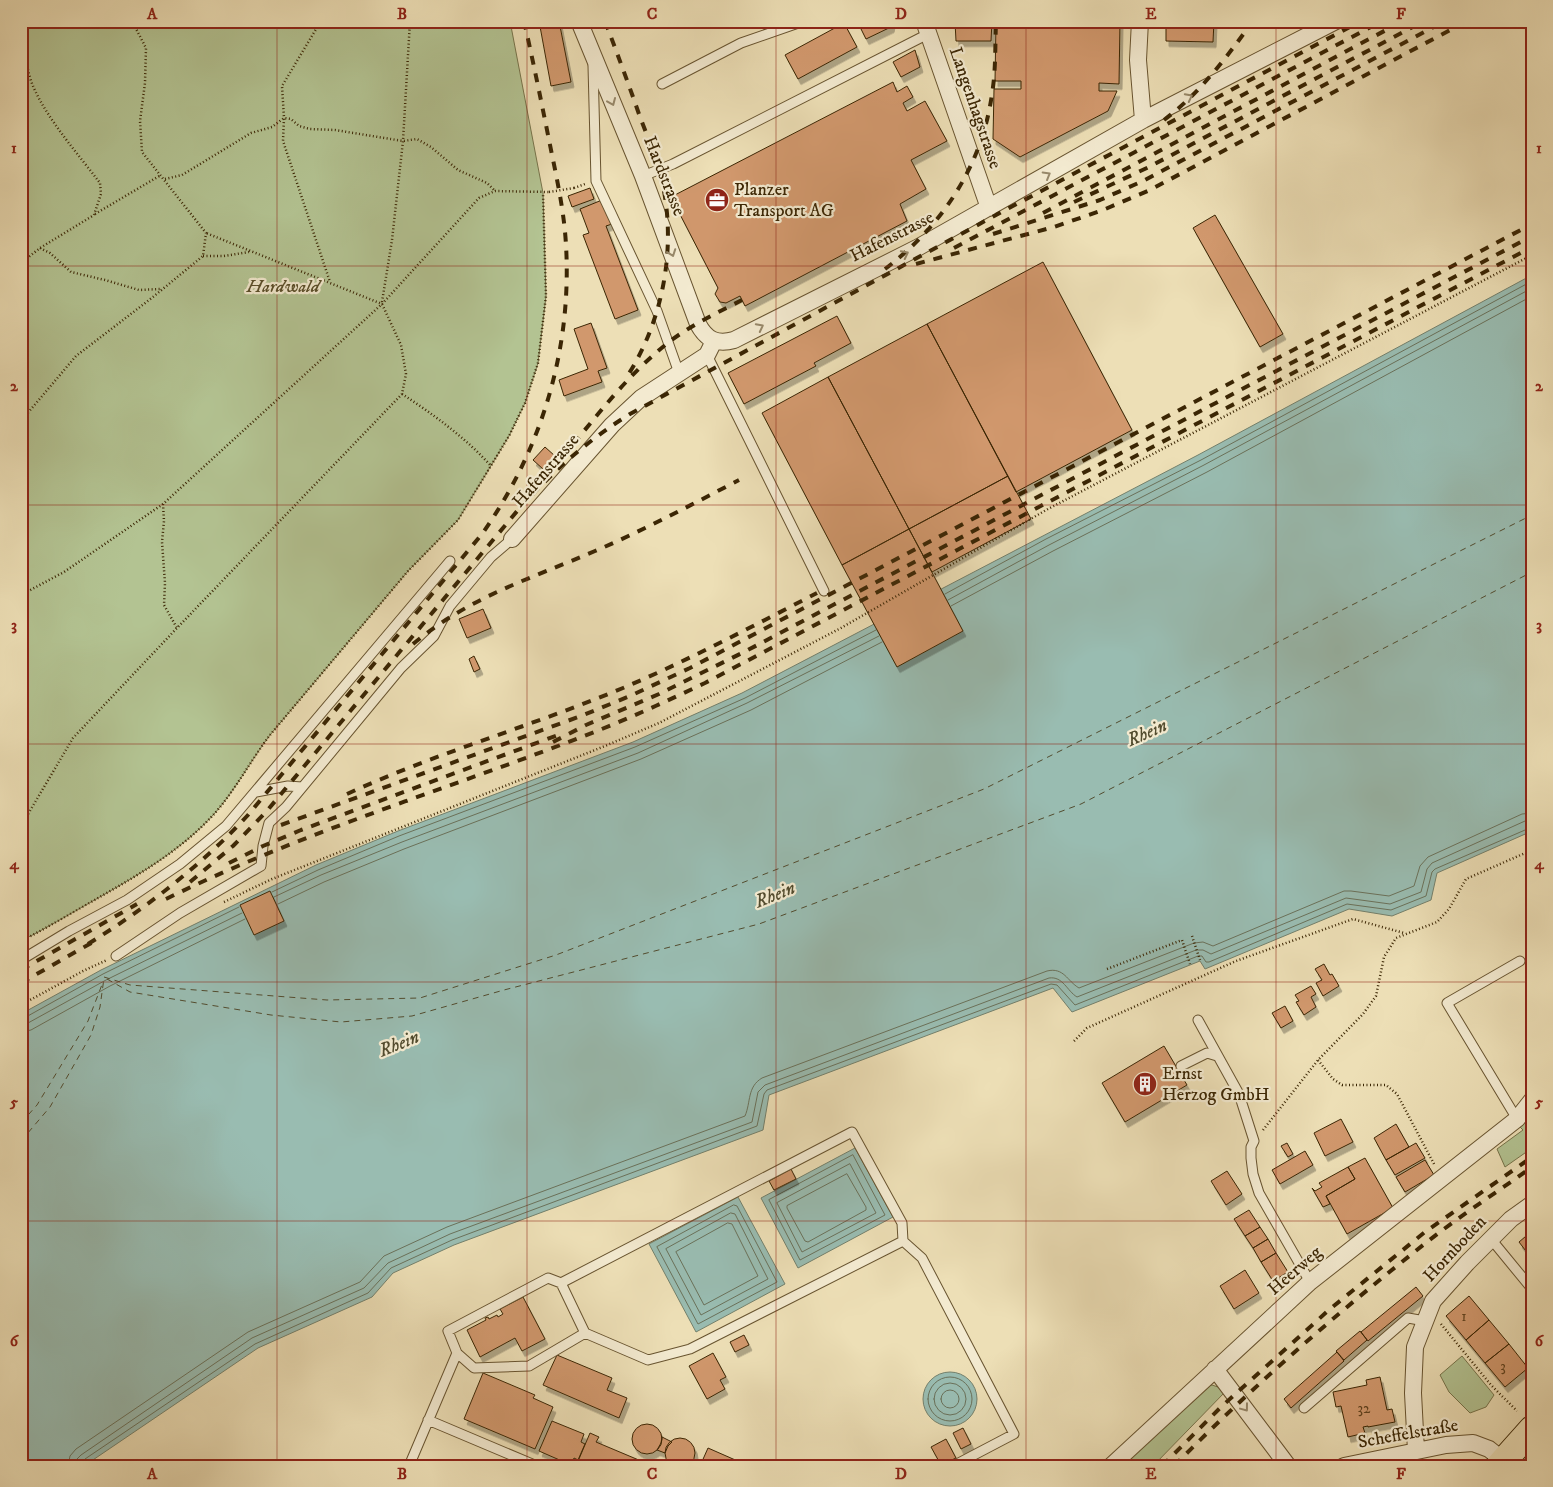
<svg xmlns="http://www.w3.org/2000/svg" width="1553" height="1487" viewBox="0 0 1553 1487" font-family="'IM FELL DW Pica',serif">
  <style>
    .green { fill: #b3c392; stroke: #77744b }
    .water { fill: #99bcb1; stroke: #73806c }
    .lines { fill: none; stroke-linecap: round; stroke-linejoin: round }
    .shore { stroke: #6a715a; stroke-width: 1 }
    .ferry { stroke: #524c2f; stroke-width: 1; stroke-dasharray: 6 5; stroke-linecap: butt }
    .building { fill: #d1986d; stroke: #3b2604; filter: url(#shadow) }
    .service-casing { stroke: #685430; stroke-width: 11 }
    .minor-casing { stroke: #685430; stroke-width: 18 }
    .primary-casing { stroke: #3b2604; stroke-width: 28 }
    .path { stroke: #3b2604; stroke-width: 2.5; stroke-dasharray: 1 2.5; stroke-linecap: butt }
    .service { stroke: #f3ead0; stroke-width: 9 }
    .minor { stroke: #f3ead0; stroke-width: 16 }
    .primary { stroke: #eddfb6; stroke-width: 26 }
    .rail { stroke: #3b2604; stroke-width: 4; stroke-dasharray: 9 9; stroke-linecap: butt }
    .path-bridge { stroke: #3b2604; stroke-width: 2.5; stroke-dasharray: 1 2.5; stroke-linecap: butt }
    .oneway { stroke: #97886a }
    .grid { fill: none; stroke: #8f2418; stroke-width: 1; stroke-opacity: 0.55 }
    .labels { text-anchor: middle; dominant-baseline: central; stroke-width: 4.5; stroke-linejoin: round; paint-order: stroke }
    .number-label { font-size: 15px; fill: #60421e }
    .street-label { font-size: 18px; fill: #3b2604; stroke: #f3ead0 }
    .poi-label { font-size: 18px; fill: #3b2604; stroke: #f3ead0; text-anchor: start }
    .park-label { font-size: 18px; font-style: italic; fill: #594d28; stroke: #f3ead0 }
    .water-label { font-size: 19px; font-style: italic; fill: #524c2f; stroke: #f3ead0 }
    .neatline { fill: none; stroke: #8f2418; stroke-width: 2 }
    .grid-label { font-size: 16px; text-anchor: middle; font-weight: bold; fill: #8f2418 }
  </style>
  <defs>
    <filter id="shadow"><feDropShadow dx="3" dy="5.5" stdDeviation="0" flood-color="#0004"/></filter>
  </defs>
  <rect width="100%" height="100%" fill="#eddfb6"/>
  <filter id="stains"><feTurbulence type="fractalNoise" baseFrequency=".004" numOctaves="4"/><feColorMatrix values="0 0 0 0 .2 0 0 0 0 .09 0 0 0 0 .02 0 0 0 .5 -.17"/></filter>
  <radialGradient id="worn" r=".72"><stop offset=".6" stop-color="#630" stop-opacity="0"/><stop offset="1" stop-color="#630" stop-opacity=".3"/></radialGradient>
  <!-- green -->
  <path class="green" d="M21 21H510L543 193 546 296 538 363 525 403 509 436 458 520 408 571 270 735C251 760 236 789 215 813 181 851 135 877 91 902 68 915 45 929 21 941Z
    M1532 1112V1148L1505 1167 1497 1149 1523 1130 1519 1126Z
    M1462 1356 1494 1395 1486 1407 1470 1413 1449 1392 1440 1375Z
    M1212 1385 1218 1387 1225 1392 1153 1466H1122L1203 1387Z"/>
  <!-- water -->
  <path class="water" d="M1532 275V831L1437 873 1431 900 1392 916 1349 909 1205 969 1200 961 1072 1012 1053 988 769 1095 763 1130 454 1245 393 1273 372 1297 258 1348 84 1466H21V1014L101 970 316 865 398 831 633 742 742 693 1198 455Z
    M855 1148 893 1217 798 1268 761 1198Z
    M738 1197 785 1284 696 1332 649 1244Z
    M923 1399a27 27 0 1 1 54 0a27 27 0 1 1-54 0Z"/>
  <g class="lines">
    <!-- shore -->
    <path class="shore" d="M945 594 1046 539 1201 460 1532 281
      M948 600 1049 545 1204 465 1532 288
      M951 606 1053 551 1207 472 1532 296
      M272 892 318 870 399 836 635 747 745 698 876 630
      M274 897 321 875 402 842 638 753 747 703 879 636
      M278 904 324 882 404 849 641 759 751 710 882 642
      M21 1018 26 1017 103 974 239 907
      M21 1024 28 1023 106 980 242 913
      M21 1032 31 1030 110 986 245 919
      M853 1155 885 1215 800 1260 769 1200Z
      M850 1164 876 1213 802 1252 777 1203Z
      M847 1174 866 1207V1210L808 1242 805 1241 787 1208V1206Z
      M734 1205 737 1206 777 1282 698 1324 657 1247Z
      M731 1213 735 1214 768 1279 701 1315 666 1249Z
      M728 1223 732 1224 758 1276 704 1305 676 1252Z
      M928 1399a22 22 0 1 1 44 0a22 22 0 1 1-44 0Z
      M934 1399a16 16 0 1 1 32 0a16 16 0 1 1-32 0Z
      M941 1399a9 9 0 1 1 18 0a9 9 0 1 1-18 0Z
      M68 1466 70 1456 76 1449 248 1332 360 1282 384 1256 447 1227 745 1116C751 1102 747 1087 762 1078L1047 971C1064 967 1067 981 1079 988L1194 943 1203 942 1213 946 1344 891H1351L1389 896 1414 886 1420 866 1428 857 1522 814 1532 813
      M76 1466 77 1459 81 1455 252 1338 364 1288 388 1263 450 1234 752 1122 758 1092 765 1085 1049 978C1063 976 1067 991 1077 997L1196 950H1203L1211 954 1346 898 1390 904 1421 892 1427 869 1432 863 1525 821 1532 820
      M82 1466 85 1459 255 1344 368 1293 391 1268 452 1240 757 1126 764 1094 767 1090 1051 984 1057 985 1075 1005 1198 956H1202L1206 962H1209L1347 904 1391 910 1426 896 1432 872 1435 869 1532 827"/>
    <!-- ferry -->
    <path class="ferry" d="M104 977 130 985 327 1000 420 998 556 955 984 789 1532 515
      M107 979 130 992 271 1015 341 1022 412 1016 504 990 759 924 1081 804 1532 572
      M21 1123 37 1105 88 1021 103 982
      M21 1141 50 1107 91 1035 100 1007 104 978"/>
  </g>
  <!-- building -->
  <path class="building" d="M539 21H559L571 82 551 86Z
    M870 21H891L892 22 891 27 866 39 860 27Z
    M951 21H992L991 41H956L955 22Z
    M996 21H1120L1119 84 1099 83V91H1117L1108 111 1020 157 993 139 994 89H1021V81H995Z
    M1166 21H1214L1213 42 1166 41Z
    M844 23 857 47 798 79 785 55Z
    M915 50 920 67 901 77 893 62Z
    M893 82 897 92 907 86 913 97 903 103 907 111 925 101 947 141 911 160 926 189 900 204 907 221 745 306 740 296 726 303 720 302 715 294 718 288 671 197Z
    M590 188 594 199 572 207 568 196Z
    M602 200 612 224 606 226 638 310 615 319 583 235 589 233 580 209Z
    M1215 215 1283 334 1260 347 1193 228Z
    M1043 262 1132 430 1016 492 927 324Z
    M837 316 851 343 814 363 816 366 744 404 728 373Z
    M591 323 607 368 598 371 602 382 564 396 559 380 588 369 574 329Z
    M927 324 1008 476 909 529 828 377Z
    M828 377 909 529 842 565 762 413Z
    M545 447 555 456 543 469 533 460Z
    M1008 476 1031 519 932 572 909 529Z
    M909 529 963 631 897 667 842 565Z
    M483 609 491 628 467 638 459 619Z
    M474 656 480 669 474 672 469 659Z
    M270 891 284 921 254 935 240 905Z
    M1324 964 1330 975 1332 974 1339 986 1323 996 1316 983 1322 980 1315 969Z
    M1311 986 1316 994 1311 997 1316 1007 1304 1015 1296 1002 1299 1001 1295 995Z
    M1285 1006 1293 1021 1281 1028 1272 1013Z
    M1164 1046 1187 1085 1125 1122 1102 1083Z
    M1341 1119 1353 1142 1325 1156 1314 1133Z
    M1396 1124 1409 1147 1386 1160 1374 1138Z
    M1287 1143 1293 1154 1288 1157 1281 1146Z
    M1416 1143 1425 1158 1395 1175 1386 1160Z
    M1305 1151 1313 1165 1280 1184 1272 1170Z
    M1365 1158 1393 1208 1347 1234 1326 1196 1355 1179 1348 1167Z
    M1425 1160 1434 1175 1405 1192 1396 1177Z
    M1348 1167 1355 1179 1326 1196 1330 1204 1323 1207 1312 1188 1315 1191 1322 1187 1319 1183Z
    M791 1169 796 1179 774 1190 769 1181Z
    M1227 1171 1242 1194 1226 1205 1211 1181Z
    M1249 1210 1260 1227 1245 1236 1234 1219Z
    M1260 1227 1268 1239 1253 1248 1245 1236Z
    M1532 1231V1259L1519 1242Z
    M1268 1239 1276 1253 1261 1262 1253 1248Z
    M1276 1253 1288 1272 1273 1281 1261 1262Z
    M1245 1270 1259 1293 1234 1309 1220 1286Z
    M1416 1287 1423 1296 1368 1341 1361 1332Z
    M1469 1296 1489 1320 1466 1340 1446 1316Z
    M523 1297 545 1339 522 1351 515 1338 480 1357 467 1330 486 1320 485 1318 488 1317 489 1319 497 1315 498 1317 503 1314 500 1309Z
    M1489 1320 1509 1344 1485 1363 1466 1340Z
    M1360 1331 1367 1340 1344 1360 1336 1351Z
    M744 1335 749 1345 735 1352 730 1342Z
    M1509 1344 1528 1368 1505 1387 1485 1363Z
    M1337 1352 1344 1361 1291 1408 1284 1399Z
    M713 1353 726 1377 720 1380 725 1389 707 1399 689 1366Z
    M557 1355 612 1378 607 1390 627 1398 619 1418 543 1385Z
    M483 1373 535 1395 533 1398 553 1407 535 1449 464 1419Z
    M1380 1377 1387 1410 1392 1409 1395 1422 1368 1427V1426L1363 1427 1365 1433 1348 1437 1341 1406 1336 1407 1333 1392 1367 1385 1366 1380Z
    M552 1421 584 1434 581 1442 585 1444 578 1460 574 1458 571 1465 539 1451Z
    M632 1439a15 15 0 1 1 30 0a15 15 0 1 1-30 0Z
    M963 1428 971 1444 961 1449 953 1433Z
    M590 1433 599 1437 596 1442 653 1466H576Z
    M662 1437 672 1442 668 1446 665 1453 657 1450 661 1443Z
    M665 1453a15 15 0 1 1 30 0a15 15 0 1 1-30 0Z
    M946 1439 956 1458 941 1465 931 1447Z
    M708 1448 749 1466H700Z"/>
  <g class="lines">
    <!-- service casing -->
    <g class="service-casing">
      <path id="service" d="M593 66 596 181 657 311 679 373
        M662 84 741 43 804 21
        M643 176 673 164 928 34
        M707 355 824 591
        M256 792 288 786 302 787
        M116 956 180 913 261 866 263 846 269 823 286 807 401 668 434 636 450 606 491 557 512 539
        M21 960 69 931 127 900 180 864 226 826 450 561
        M1198 1020 1239 1094 1254 1141 1251 1147V1158L1253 1174 1259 1193 1310 1282
        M1181 1066 1207 1053 1217 1056
        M1517 1119 1447 1003 1520 961
        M1491 1239 1532 1289
        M561 1283 585 1333 648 1360 690 1349 903 1241
        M585 1333 529 1366 474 1368 457 1353 448 1331 548 1278 561 1283 852 1132 902 1223 903 1241 922 1258 1014 1434 953 1466
        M1304 1408 1408 1318 1425 1321
        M428 1420 537 1466
        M409 1466 457 1353"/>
    </g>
    <!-- minor casing -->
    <g class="minor-casing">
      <path id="minor" d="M579 21 643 176 698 324C706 339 716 345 734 340L917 248 1143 120 1336 21
        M924 21 989 208
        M1140 21 1138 60 1143 120
        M512 539 612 425 641 398 707 355 714 341
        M1215 1369 1288 1466
        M1416 1451 1413 1393 1415 1347 1433 1301 1467 1263 1511 1219 1532 1204
        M1111 1466 1310 1282 1517 1119 1532 1100
        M1344 1466 1446 1445 1473 1443 1489 1449 1504 1461"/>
    </g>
    <!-- primary casing -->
    <g class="primary-casing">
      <path id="primary" d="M1499 1466 1532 1429"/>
    </g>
    <!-- path -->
    <path class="path" d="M321 21 282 86 284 118 283 141 330 282
      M165 179 182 175 251 133 272 127 284 118 291 119 299 126 310 129 335 130 403 141 417 139 431 147 458 170 487 183 495 191
      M574 188 585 184
      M95 214 161 175
      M40 248 50 253 71 272 105 280 139 290 160 289
      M203 256H224L249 252
      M21 263 40 248 94 215 101 194 100 183C78 154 47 119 33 86 25 67 25 45 23 25L25 21
      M382 302 392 240 403 141 410 21
      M402 394C433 414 467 439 491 466
      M21 421 76 356 153 297 203 256 206 233 142 152 140 121 145 83 146 48 132 21
      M163 504 164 521 162 542 165 583 164 605 177 628
      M21 595 64 572 163 504 382 304 479 198 495 191 549 192
      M21 826 73 738 177 628 402 394 406 374 401 345 382 304 206 233
      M224 902 272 879 605 746 659 723 841 628 1048 509 1532 255
      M1192 936 1200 960
      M21 941C45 929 68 915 91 902 135 877 181 851 215 813 236 789 251 760 270 735L408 571 458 520 509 436 525 403 538 363 546 296 543 193
      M1107 969 1182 940 1190 964
      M21 1005 83 971 107 960
      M1074 1041 1087 1028 1236 961 1353 919 1404 933
      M1318 1060 1333 1079 1342 1085H1386L1397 1094 1434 1164
      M1263 1130 1318 1060 1363 1014 1376 996 1384 957 1396 938 1437 922 1449 909 1466 879 1532 850
      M1441 1324 1491 1385 1517 1411"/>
    <!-- service -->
    <use href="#service" class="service"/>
    <!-- minor -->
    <use href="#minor" class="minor"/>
    <!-- primary -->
    <use href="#primary" class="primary"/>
    <!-- rail -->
    <path class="rail" d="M605 21C617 53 629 85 640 117 649 140 658 162 663 186 676 249 663 320 628 375
      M1164 120C1201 92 1226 58 1253 21
      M1074 202 1149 167 1424 21
      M1043 213 1403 21
      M993 234 1100 200 1143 181 1445 21
      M954 248 1382 21
      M916 264 1054 227 1103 210 1150 190 1467 21
      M885 269C942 226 982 166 992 94 996 70 995 45 996 21
      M562 458C595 418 628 374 669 342 691 325 717 313 742 300
      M520 508C553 471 588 440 630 414L996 215 1361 21
      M413 644C471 596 528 580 595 551 644 530 691 505 739 480
      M553 742 586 725 659 694 746 651 1532 236
      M347 794C436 753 532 726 623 688 689 660 753 626 817 593
      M281 825 581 716 630 696 690 668 1532 224
      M229 863 263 846 301 830 558 735
      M190 882 233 846 266 812 523 504
      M166 899C300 833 445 790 584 736 626 720 665 702 705 683L1532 247
      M88 944C145 909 203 864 248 815L482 534C542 449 572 349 566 245 564 209 556 175 549 140 541 100 533 61 524 21
      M21 970 137 904
      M21 983 93 942
      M1162 1466 1221 1407 1330 1309 1425 1232 1532 1157
      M1174 1466C1253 1386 1338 1312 1427 1242 1460 1216 1497 1192 1532 1167"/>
    <!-- path-bridge -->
    <path class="path-bridge" d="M549 192 574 188"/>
  </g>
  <!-- one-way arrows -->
  <defs><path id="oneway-chevron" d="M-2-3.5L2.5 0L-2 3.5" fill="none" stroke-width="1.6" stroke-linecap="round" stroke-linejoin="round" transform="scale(1.25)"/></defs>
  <g class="oneway">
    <use href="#oneway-chevron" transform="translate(1189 97) rotate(-27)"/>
    <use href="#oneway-chevron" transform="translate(612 102) rotate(67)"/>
    <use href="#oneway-chevron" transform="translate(1047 175) rotate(-30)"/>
    <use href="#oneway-chevron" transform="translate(672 253) rotate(70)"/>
    <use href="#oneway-chevron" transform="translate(905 254) rotate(-27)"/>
    <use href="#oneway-chevron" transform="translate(760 327) rotate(-27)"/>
    <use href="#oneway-chevron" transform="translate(1245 1408) rotate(53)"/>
  </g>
  <!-- grid -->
  <path class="grid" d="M277 21V1466M527 21V1466M776 21V1466M1026 21V1466M1276 21V1466M21 266H1532M21 505H1532M21 744H1532M21 982H1532M21 1221H1532"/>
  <!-- icons -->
  <defs>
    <g id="office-disc" transform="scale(1.25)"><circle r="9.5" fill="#8f2418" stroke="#f3ead0"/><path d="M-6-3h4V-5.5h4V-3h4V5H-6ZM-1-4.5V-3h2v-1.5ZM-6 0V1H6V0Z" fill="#fff"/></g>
    <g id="building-disc" transform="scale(1.25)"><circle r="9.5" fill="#8f2418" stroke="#f3ead0"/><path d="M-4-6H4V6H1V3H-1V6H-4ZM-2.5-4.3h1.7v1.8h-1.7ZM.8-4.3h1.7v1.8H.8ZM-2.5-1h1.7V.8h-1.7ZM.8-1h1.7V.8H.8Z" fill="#fff"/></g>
  </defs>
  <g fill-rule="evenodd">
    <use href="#office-disc" x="717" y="200"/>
    <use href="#building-disc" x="1145" y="1084"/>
  </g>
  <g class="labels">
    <!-- number labels -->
    <g class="number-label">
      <text x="1464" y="1316">1</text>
      <text x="1503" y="1366">3</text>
      <text x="1364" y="1408">32</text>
    </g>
    <!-- street labels -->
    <g class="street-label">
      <text transform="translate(975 108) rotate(71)">Langenhagstrasse</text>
      <text transform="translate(664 176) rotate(68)">Hardstrasse</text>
      <text transform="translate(892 237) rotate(-27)">Hafenstrasse</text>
      <text transform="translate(546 471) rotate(-49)">Hafenstrasse</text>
      <text transform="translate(1455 1249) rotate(-47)">Hornboden</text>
      <text transform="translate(1295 1271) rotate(-41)">Heerweg</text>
      <text transform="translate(1408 1434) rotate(-10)">Scheffelstraße</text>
    </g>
    <!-- poi labels -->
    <g class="poi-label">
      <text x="734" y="190">Planzer<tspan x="734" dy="21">Transport AG</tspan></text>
      <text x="1162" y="1074">Ernst<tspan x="1162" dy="21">Herzog GmbH</tspan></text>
    </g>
    <!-- park labels -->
    <g class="park-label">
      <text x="283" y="287">Hardwald</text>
    </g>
    <!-- water labels -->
    <g class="water-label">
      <text transform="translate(1147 733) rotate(-24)">Rhein</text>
      <text transform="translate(775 895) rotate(-22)">Rhein</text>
      <text transform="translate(399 1044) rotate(-22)">Rhein</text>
    </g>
  </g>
  <!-- margin -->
  <rect width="1553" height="1487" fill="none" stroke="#eddfb6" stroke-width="55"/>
  <rect x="28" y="28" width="1498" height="1432" class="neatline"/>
  <g class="grid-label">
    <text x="152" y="19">A</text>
    <text x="402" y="19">B</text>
    <text x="652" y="19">C</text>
    <text x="901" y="19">D</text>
    <text x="1151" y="19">E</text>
    <text x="1401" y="19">F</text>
    <text x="14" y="153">1</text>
    <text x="1539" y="153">1</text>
    <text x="14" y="391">2</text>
    <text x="1539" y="391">2</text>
    <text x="14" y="630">3</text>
    <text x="1539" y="630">3</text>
    <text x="14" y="869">4</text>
    <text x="1539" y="869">4</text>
    <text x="14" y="1107">5</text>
    <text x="1539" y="1107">5</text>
    <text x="14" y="1346">6</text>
    <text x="1539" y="1346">6</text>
    <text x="152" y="1479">A</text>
    <text x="402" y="1479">B</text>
    <text x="652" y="1479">C</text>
    <text x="901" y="1479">D</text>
    <text x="1151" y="1479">E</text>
    <text x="1401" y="1479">F</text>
  </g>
  <rect width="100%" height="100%" filter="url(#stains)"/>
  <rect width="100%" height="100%" fill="url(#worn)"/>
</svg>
